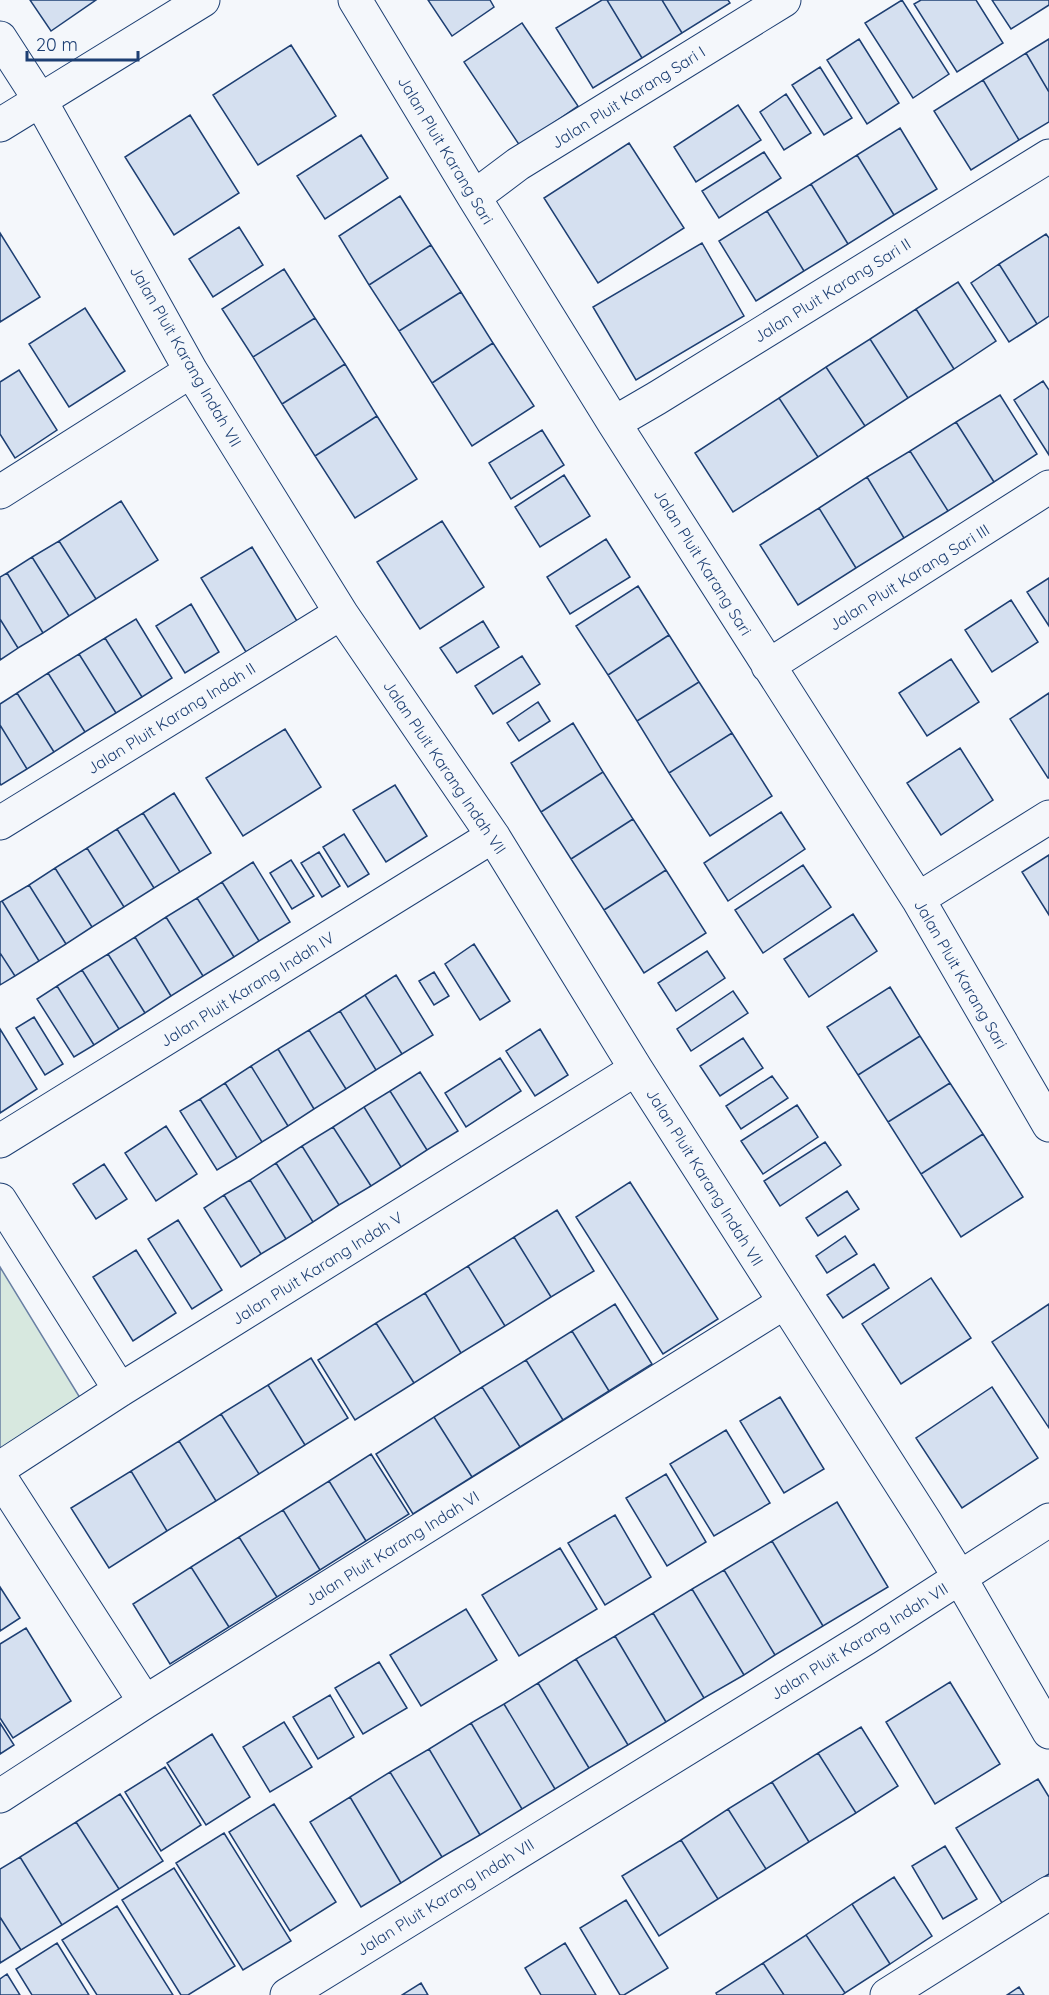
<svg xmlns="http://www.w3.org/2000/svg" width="1049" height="1995" viewBox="0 0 1049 1995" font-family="Quicksand,sans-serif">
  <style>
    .green { fill: #d7e8df; stroke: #687fa3; stroke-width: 1.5 }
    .building { fill: #d5e0f0; stroke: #1d3f73; stroke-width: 1.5 }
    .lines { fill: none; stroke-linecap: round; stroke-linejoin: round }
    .street-casing { stroke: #1d3f73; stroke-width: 35 }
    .secondary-casing { stroke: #1d3f73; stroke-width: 35 }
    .street { stroke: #f4f7fb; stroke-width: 33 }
    .secondary { stroke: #f4f7fb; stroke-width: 33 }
    .labels { text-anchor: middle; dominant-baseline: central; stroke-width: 4.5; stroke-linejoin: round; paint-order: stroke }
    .street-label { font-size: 16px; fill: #1d3f73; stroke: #f4f7fb }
  </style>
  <rect width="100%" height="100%" fill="#f4f7fb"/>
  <!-- green -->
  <path class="green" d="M0 1267 85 1406 0 1459Z"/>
  <!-- building -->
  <path class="building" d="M30 0H96L51 31Z
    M428 0H490L494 7 452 36Z
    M602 0H607L642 58 593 88 556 28Z
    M607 0H662L682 33 642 58Z
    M662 0H728L730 3 682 33Z
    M902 0 949 74 913 98 865 23Z
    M921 0H976L1003 43 957 72 914 4Z
    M992 0H1049V5L1011 29Z
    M522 23 578 106 520 146 464 62Z
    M859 39 899 103 867 124 827 60Z
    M1049 39V92L1026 53Z
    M291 45 336 116 258 165 213 95Z
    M1026 53 1049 92V122L1019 140 983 80Z
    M820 67 852 118 824 135 792 85Z
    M983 80 1019 140 971 170 934 111Z
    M786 94 811 133 784 150 760 112Z
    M738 105 761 140 696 182 674 147Z
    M190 115 239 193 174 235 125 157Z
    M900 128 937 189 894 215 857 155Z
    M361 135 388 178 325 219 297 176Z
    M629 143 684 228 598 283 544 198Z
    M764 152 781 178 719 218 702 191Z
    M857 155 894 215 848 244 811 184Z
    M811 184 848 244 804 271 767 211Z
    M400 196 431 245 369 285 339 236Z
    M767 211 804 271 756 301 719 241Z
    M239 227 263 265 213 297 189 259Z
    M0 233 40 297 0 322Z
    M1046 234 1049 238V316L1037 324 999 264Z
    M702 243 744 316 636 380 593 307Z
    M431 245 461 292 399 331 369 285Z
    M999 264 1037 324 1009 342 971 283Z
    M284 269 315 318 253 357 222 309Z
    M958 282 996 341 954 369 916 309Z
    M461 292 493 343 432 383 399 331Z
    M85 308 125 371 69 407 29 344Z
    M916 309 954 369 908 398 870 339Z
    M315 318 345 364 282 404 253 357Z
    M870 339 908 398 865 426 826 367Z
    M493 343 534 406 472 446 432 383Z
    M345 364 377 416 315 456 282 404Z
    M826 367 865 426 818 457 779 398Z
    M19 370 57 430 15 458 0 434V382Z
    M1043 381 1049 390V455L1014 400Z
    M1000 395 1037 454 994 482 956 422Z
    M779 398 818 457 733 512 695 453Z
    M377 416 417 479 355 518 315 456Z
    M956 422 994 482 948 511 910 451Z
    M542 430 564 465 511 499 489 463Z
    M910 451 948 511 904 538 867 477Z
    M564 475 590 516 540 547 515 507Z
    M867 477 904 538 856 568 819 508Z
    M121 501 158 560 96 599 59 541Z
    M819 508 856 568 798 605 760 545Z
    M442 521 484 587 420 629 377 562Z
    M606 539 630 577 570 614 547 577Z
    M59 541 96 599 69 616 32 557Z
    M252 547 297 621 246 652 201 578Z
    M32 557 69 616 43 633 7 573Z
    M7 573 43 633 18 648 0 619V577Z
    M1049 578V626L1027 592Z
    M638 586 669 635 608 675 576 626Z
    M1011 600 1038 642 992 672 965 630Z
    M191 604 219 652 185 673 156 626Z
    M0 619 18 648 0 660Z
    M136 619 172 678 142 697 105 638Z
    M483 621 499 647 457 673 440 648Z
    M669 635 699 682 637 721 608 675Z
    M105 638 142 697 116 713 79 654Z
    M79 654 116 713 85 732 48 673Z
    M522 656 540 684 493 714 475 686Z
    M951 659 979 702 927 736 899 693Z
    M48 673 85 732 54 752 17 693Z
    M699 682 732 733 669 773 637 721Z
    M17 693 54 752 27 769 0 725V704Z
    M1049 693V778H1048L1010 719Z
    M538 702 550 721 519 741 507 723Z
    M573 723 603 772 541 812 511 763Z
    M0 725 27 769 1 785 0 783Z
    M285 729 321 787 243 836 206 778Z
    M732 733 772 796 710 836 669 773Z
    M960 748 993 800 941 835 907 783Z
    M603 772 633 819 571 859 541 812Z
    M395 785 427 836 386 862 353 810Z
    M174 793 211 853 180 872 143 813Z
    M781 812 805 849 728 901 704 863Z
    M143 813 180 872 154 888 117 829Z
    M633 819 666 870 604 910 571 859Z
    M117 829 154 888 124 907 87 848Z
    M344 834 369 874 348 887 323 847Z
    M87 848 124 907 92 927 55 868Z
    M319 852 340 886 322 897 301 863Z
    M1049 855V915L1022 872Z
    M291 860 314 896 292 909 270 873Z
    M253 862 290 922 259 941 222 882Z
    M803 865 831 907 763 953 735 910Z
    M55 868 92 927 66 944 29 885Z
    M666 870 706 933 644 973 604 910Z
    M222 882 259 941 234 957 197 898Z
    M29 885 66 944 39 961 2 901Z
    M197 898 234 957 203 976 166 917Z
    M2 901 39 961 15 976 0 953V902Z
    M853 914 877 951 809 997 784 959Z
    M166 917 203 976 171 996 135 937Z
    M135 937 171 996 145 1013 108 954Z
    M474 944 510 1001 480 1020 445 964Z
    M707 951 725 978 676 1011 658 983Z
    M0 953 15 976 0 985Z
    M108 954 145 1013 119 1029 82 970Z
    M82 970 119 1029 94 1045 57 986Z
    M434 972 449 996 434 1005 419 981Z
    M396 975 433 1035 402 1054 365 995Z
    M57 986 94 1045 74 1057 37 999Z
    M890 987 920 1036 858 1075 827 1027Z
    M733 991 748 1013 691 1051 677 1029Z
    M365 995 402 1054 376 1070 340 1011Z
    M340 1011 376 1070 346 1089 309 1030Z
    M34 1017 63 1064 45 1075 16 1028Z
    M0 1029 37 1089 0 1113Z
    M540 1029 568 1075 535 1096 506 1051Z
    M309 1030 346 1089 314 1109 278 1049Z
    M920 1036 950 1083 888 1122 858 1075Z
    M743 1038 763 1068 720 1096 700 1066Z
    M278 1049 314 1109 288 1126 251 1066Z
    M500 1058 521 1091 466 1127 445 1093Z
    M251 1066 288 1126 262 1142 225 1083Z
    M420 1072 458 1131 427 1150 390 1091Z
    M772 1076 788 1098 741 1129 726 1106Z
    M225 1083 262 1142 237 1158 200 1099Z
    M950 1083 983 1134 921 1174 888 1122Z
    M390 1091 427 1150 401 1167 364 1107Z
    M200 1099 237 1158 217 1170 180 1111Z
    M797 1105 818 1137 763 1174 741 1141Z
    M364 1107 401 1167 371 1186 333 1127Z
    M166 1126 197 1174 156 1201 125 1153Z
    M333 1127 371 1186 339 1205 302 1146Z
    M983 1134 1023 1197 961 1237 921 1174Z
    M825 1142 841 1165 780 1206 764 1181Z
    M302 1146 339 1205 313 1222 276 1163Z
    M276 1163 313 1222 286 1239 250 1180Z
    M104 1164 127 1199 96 1219 73 1184Z
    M250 1180 286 1239 261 1254 224 1195Z
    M630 1182 718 1319 663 1354 576 1217Z
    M847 1191 859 1209 818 1236 806 1218Z
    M224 1195 261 1254 241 1267 204 1208Z
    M557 1210 594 1271 551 1297 514 1237Z
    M178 1220 222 1290 192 1309 148 1239Z
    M845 1236 857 1254 827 1273 816 1256Z
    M514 1237 551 1297 505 1326 468 1266Z
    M136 1250 176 1313 133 1341 93 1277Z
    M874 1264 889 1288 843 1318 827 1295Z
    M468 1266 505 1326 461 1353 425 1293Z
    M931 1278 971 1338 901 1384 862 1324Z
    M425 1293 461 1353 414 1383 376 1323Z
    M615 1304 652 1364 609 1391 572 1331Z
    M1049 1304V1428L992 1342Z
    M376 1323 414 1383 355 1420 318 1360Z
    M572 1331 609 1391 563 1420 526 1360Z
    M311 1358 348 1418 305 1445 268 1385Z
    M526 1360 563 1420 520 1447 482 1387Z
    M268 1385 305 1445 259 1474 221 1414Z
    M482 1387 520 1447 472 1477 434 1417Z
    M992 1387 1038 1458 962 1508 916 1438Z
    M780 1397 824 1469 784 1493 740 1421Z
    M221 1414 259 1474 216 1501 179 1441Z
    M434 1417 472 1477 413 1514 376 1454Z
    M726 1430 770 1503 714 1536 670 1464Z
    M179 1441 216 1501 167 1531 131 1471Z
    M371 1454 409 1514 366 1541 329 1481Z
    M131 1471 167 1531 109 1568 71 1508Z
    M666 1474 706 1542 667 1566 626 1498Z
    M329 1481 366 1541 320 1570 283 1510Z
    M837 1502 888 1587 823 1626 772 1541Z
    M283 1510 320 1570 277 1597 239 1537Z
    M615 1515 651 1577 605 1605 568 1543Z
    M239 1537 277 1597 229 1627 191 1567Z
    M772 1541 823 1626 775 1655 724 1570Z
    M560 1548 597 1609 519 1656 482 1595Z
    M191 1567 229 1627 170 1664 133 1604Z
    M724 1570 775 1655 744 1675 692 1589Z
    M0 1587 20 1618 0 1631Z
    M692 1589 744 1675 704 1698 653 1613Z
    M466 1609 497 1660 421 1706 390 1655Z
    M653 1613 704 1698 666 1722 615 1636Z
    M26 1628 71 1701 13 1738 0 1718V1644Z
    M615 1636 666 1722 628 1745 576 1659Z
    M576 1659 628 1745 589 1768 538 1683Z
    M379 1662 407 1708 363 1734 335 1688Z
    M950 1682 1000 1764 935 1804 886 1722Z
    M538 1683 589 1768 555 1789 504 1704Z
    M330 1695 354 1737 318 1759 293 1717Z
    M504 1704 555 1789 522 1809 471 1723Z
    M284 1722 312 1767 270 1792 243 1747Z
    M0 1723 14 1745 0 1754Z
    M471 1723 522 1809 480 1835 429 1749Z
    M861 1727 898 1786 856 1813 818 1753Z
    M212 1734 250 1797 206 1825 167 1763Z
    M429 1749 480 1835 442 1857 390 1772Z
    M818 1753 856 1813 809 1842 772 1782Z
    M165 1767 201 1825 161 1851 125 1792Z
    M390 1772 442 1857 401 1883 350 1797Z
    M1038 1779 1049 1797V1874L1002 1903 956 1828Z
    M772 1782 809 1842 766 1869 728 1809Z
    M120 1794 163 1861 119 1889 76 1822Z
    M350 1797 401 1883 361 1907 310 1822Z
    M274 1804 336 1902 290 1931 229 1832Z
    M728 1809 766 1869 718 1899 681 1840Z
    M76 1822 119 1889 62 1925 20 1857Z
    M224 1833 291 1941 243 1970 176 1863Z
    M681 1840 718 1899 659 1936 622 1876Z
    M945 1846 977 1899 943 1919 912 1866Z
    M20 1857 62 1925 21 1950 0 1917V1869Z
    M174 1868 235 1966 188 1995H181L122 1900Z
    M894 1877 932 1936 890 1964 852 1904Z
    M626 1900 668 1968 624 1995H620L580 1928Z
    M852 1904 890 1964 845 1993 806 1935Z
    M117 1906 173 1995H97L62 1940Z
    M0 1917 21 1950 0 1963Z
    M806 1935 845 1993 842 1995H784L763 1963Z
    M57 1943 89 1995H32L16 1969Z
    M565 1943 596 1995H541L525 1968Z
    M763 1963 784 1995H717L716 1993Z
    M7 1974 20 1995H0V1979Z
    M421 1983 428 1995H402Z
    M1019 1987 1024 1995H1007Z"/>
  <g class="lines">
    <!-- street casing -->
    <g class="street-casing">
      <path id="street" d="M355 0 474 197 614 423 918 899 1049 1125
        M0 38 40 100 191 371 341 613 493 836 636 1069 926 1523 960 1578 1049 1732
        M474 197 518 164 784 0
        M614 423 657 398 1049 156
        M0 492 191 371
        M768 666 1049 487
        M0 823 341 613
        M918 899 1049 817
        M0 1141 493 836
        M0 1200 120 1390
        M0 1468 120 1390 636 1069
        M0 1477 145 1702
        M0 1796 145 1702 785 1302
        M887 1995 1049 1893"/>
    </g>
    <!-- secondary casing -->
    <g class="secondary-casing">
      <path id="secondary" d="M0 125 203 0
        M287 1995 866 1638 1049 1520"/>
    </g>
    <!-- street -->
    <use href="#street" class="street"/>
    <!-- secondary -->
    <use href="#secondary" class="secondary"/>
  </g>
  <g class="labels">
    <!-- street labels -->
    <g class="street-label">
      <text transform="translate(628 97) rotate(-32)">Jalan Pluit Karang Sari I</text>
      <text transform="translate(446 150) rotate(59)">Jalan Pluit Karang Sari</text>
      <text transform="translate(832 290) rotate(-32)">Jalan Pluit Karang Sari II</text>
      <text transform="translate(186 356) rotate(60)">Jalan Pluit Karang Indah VII</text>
      <text transform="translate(703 562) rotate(58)">Jalan Pluit Karang Sari</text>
      <text transform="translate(909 577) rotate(-32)">Jalan Pluit Karang Sari III</text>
      <text transform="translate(171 718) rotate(-32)">Jalan Pluit Karang Indah II</text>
      <text transform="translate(445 767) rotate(56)">Jalan Pluit Karang Indah VII</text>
      <text transform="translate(961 974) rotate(60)">Jalan Pluit Karang Sari</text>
      <text transform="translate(247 989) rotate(-32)">Jalan Pluit Karang Indah IV</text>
      <text transform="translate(705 1177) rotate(58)">Jalan Pluit Karang Indah VII</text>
      <text transform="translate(317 1268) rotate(-32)">Jalan Pluit Karang Indah V</text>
      <text transform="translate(392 1548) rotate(-32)">Jalan Pluit Karang Indah VI</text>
      <text transform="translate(859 1641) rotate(-32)">Jalan Pluit Karang Indah VII</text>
      <text transform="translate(445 1897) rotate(-32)">Jalan Pluit Karang Indah VII</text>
    </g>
  </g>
  <!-- scale -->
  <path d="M27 51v9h111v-9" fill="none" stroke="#1d3f73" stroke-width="3"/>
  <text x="36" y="51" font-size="18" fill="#1d3f73" stroke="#f4f7fb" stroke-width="4.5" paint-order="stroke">20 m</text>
</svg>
